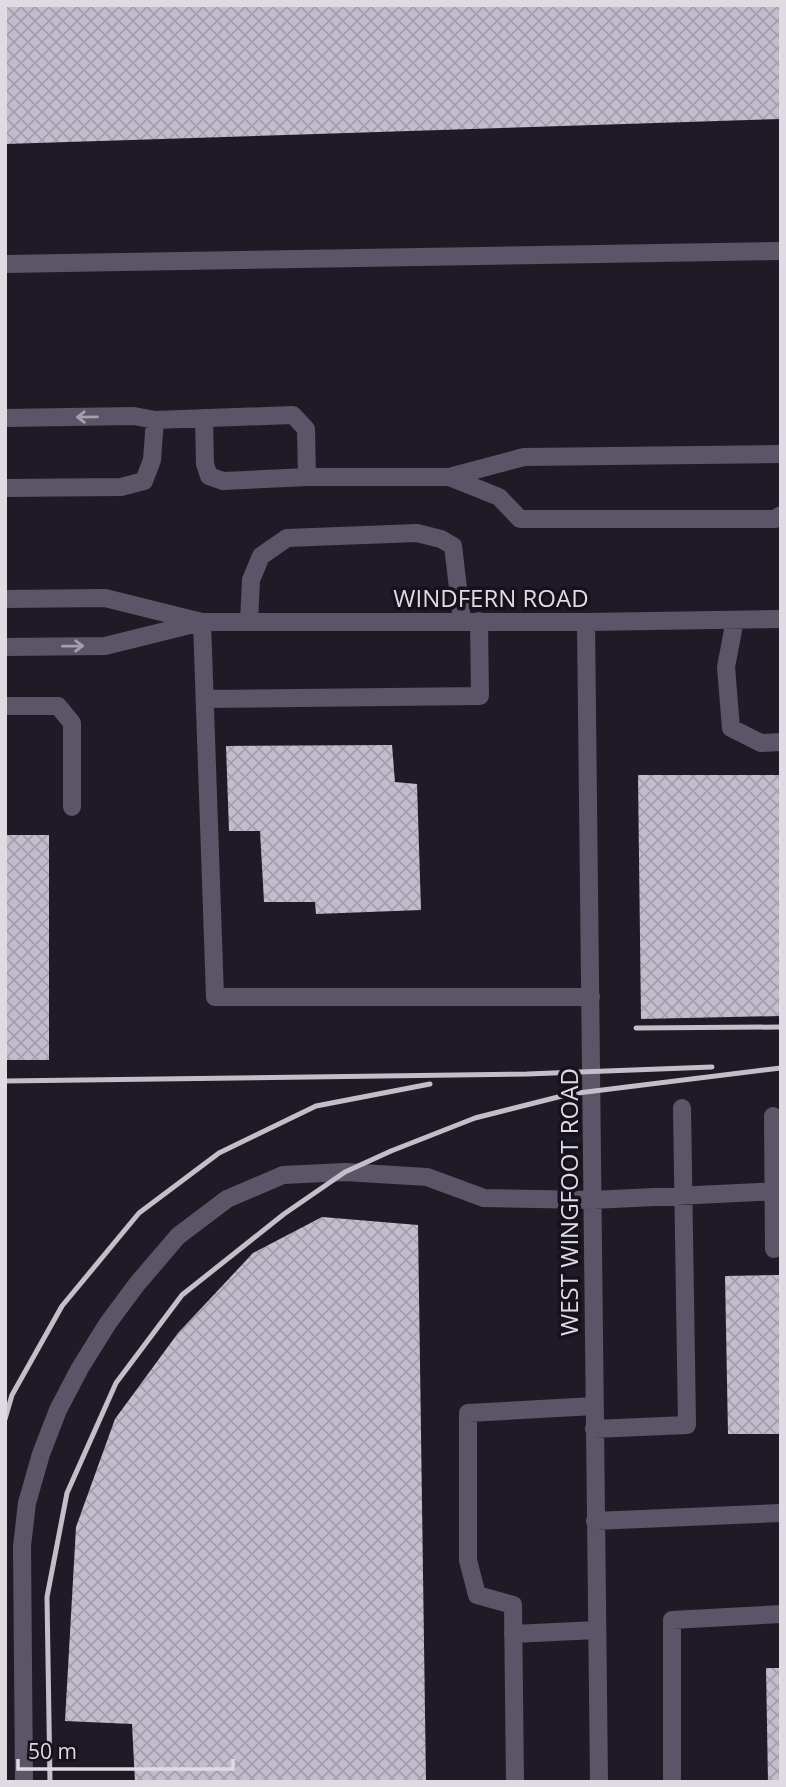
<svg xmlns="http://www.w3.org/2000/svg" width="786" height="1787" viewBox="0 0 786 1787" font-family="'Open Sans',sans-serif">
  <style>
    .building { fill: url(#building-cross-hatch) }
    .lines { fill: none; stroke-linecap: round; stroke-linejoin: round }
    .minor { stroke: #5b5568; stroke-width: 18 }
    .rail { stroke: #c2bfc8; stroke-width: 5 }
    .oneway { stroke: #a39fac }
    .labels { text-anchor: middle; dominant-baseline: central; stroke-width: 7; stroke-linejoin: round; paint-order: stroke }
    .street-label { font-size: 24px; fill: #dedbe3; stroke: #16121d }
  </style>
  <defs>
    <pattern id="building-cross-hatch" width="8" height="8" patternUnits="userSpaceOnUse" patternTransform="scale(1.75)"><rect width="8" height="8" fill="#c2bdcd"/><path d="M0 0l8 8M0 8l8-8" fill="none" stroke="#a29eab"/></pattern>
  </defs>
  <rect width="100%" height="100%" fill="#1f1b26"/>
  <!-- building -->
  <path class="building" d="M5 5H781V119L5 144Z
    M392 745 395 782 417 784 421 910 316 914 315 902H264L260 831H229L226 746Z
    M638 775H781V1016L641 1019Z
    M5 835H49V1060H5Z
    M322 1217 418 1225 426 1782H135L132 1724 65 1721 76 1527 115 1419 178 1333 253 1253Z
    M781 1275V1434H728L725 1276Z
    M766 1668H781V1782H768Z"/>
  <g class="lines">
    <!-- minor -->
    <path class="minor" d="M5 264 781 251
      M5 418 134 416 155 420 293 415 306 429 307 477H449L524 457 781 454
      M204 418 205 464 209 476 223 481 307 477
      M449 477 499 497 520 519H775L781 515
      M5 488 121 487 144 481 152 460 155 420
      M5 599 105 598 202 622H586L781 619
      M735 620 726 667 731 728 761 743 781 742
      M202 622 215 997H591
      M249 622 251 580 261 556 287 538 417 533 441 539 453 546 462 621
      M586 622 599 1782
      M5 647 105 646 198 623
      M205 699 480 696 479 621
      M5 706H58L72 723V807
      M773 1116 774 1249
      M594 1429 687 1425 682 1108
      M595 1521 781 1513
      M513 1634 597 1630
      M24 1782 22 1546 27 1503 41 1454 58 1410 80 1368 108 1323 137 1284 178 1236 227 1199 283 1175 345 1172 427 1177 484 1198 592 1200 781 1191
      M515 1782 513 1605 477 1595 468 1560V1413L594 1406
      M672 1782V1620L781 1614"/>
    <!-- rail -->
    <path class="rail" d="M636 1028 781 1027
      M5 1081 527 1074 712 1067
      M5 1419 12 1395 62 1306 139 1213 219 1153 316 1106 430 1084
      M50 1782 47 1597 67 1493 116 1383 182 1295 284 1214 345 1172 391 1151 475 1118 570 1094 781 1068"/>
  </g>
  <!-- one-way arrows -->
  <defs><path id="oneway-shaft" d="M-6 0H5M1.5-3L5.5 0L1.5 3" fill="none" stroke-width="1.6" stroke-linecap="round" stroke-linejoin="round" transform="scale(1.75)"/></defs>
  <g class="oneway">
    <use href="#oneway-shaft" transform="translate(87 417) rotate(179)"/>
    <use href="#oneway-shaft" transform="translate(73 646) rotate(-1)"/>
  </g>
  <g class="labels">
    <!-- street labels -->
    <g class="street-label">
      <text x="491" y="597">WINDFERN ROAD</text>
      <text transform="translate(568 1202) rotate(-90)">WEST WINGFOOT ROAD</text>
    </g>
  </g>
  <!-- border -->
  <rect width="786" height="1787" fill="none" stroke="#dedbe3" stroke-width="14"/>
  <!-- scale -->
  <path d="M18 1759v10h215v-10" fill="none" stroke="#dedbe3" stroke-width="3.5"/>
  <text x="28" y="1759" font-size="21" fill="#dedbe3" stroke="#16121d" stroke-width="5" paint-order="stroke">50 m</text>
</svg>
